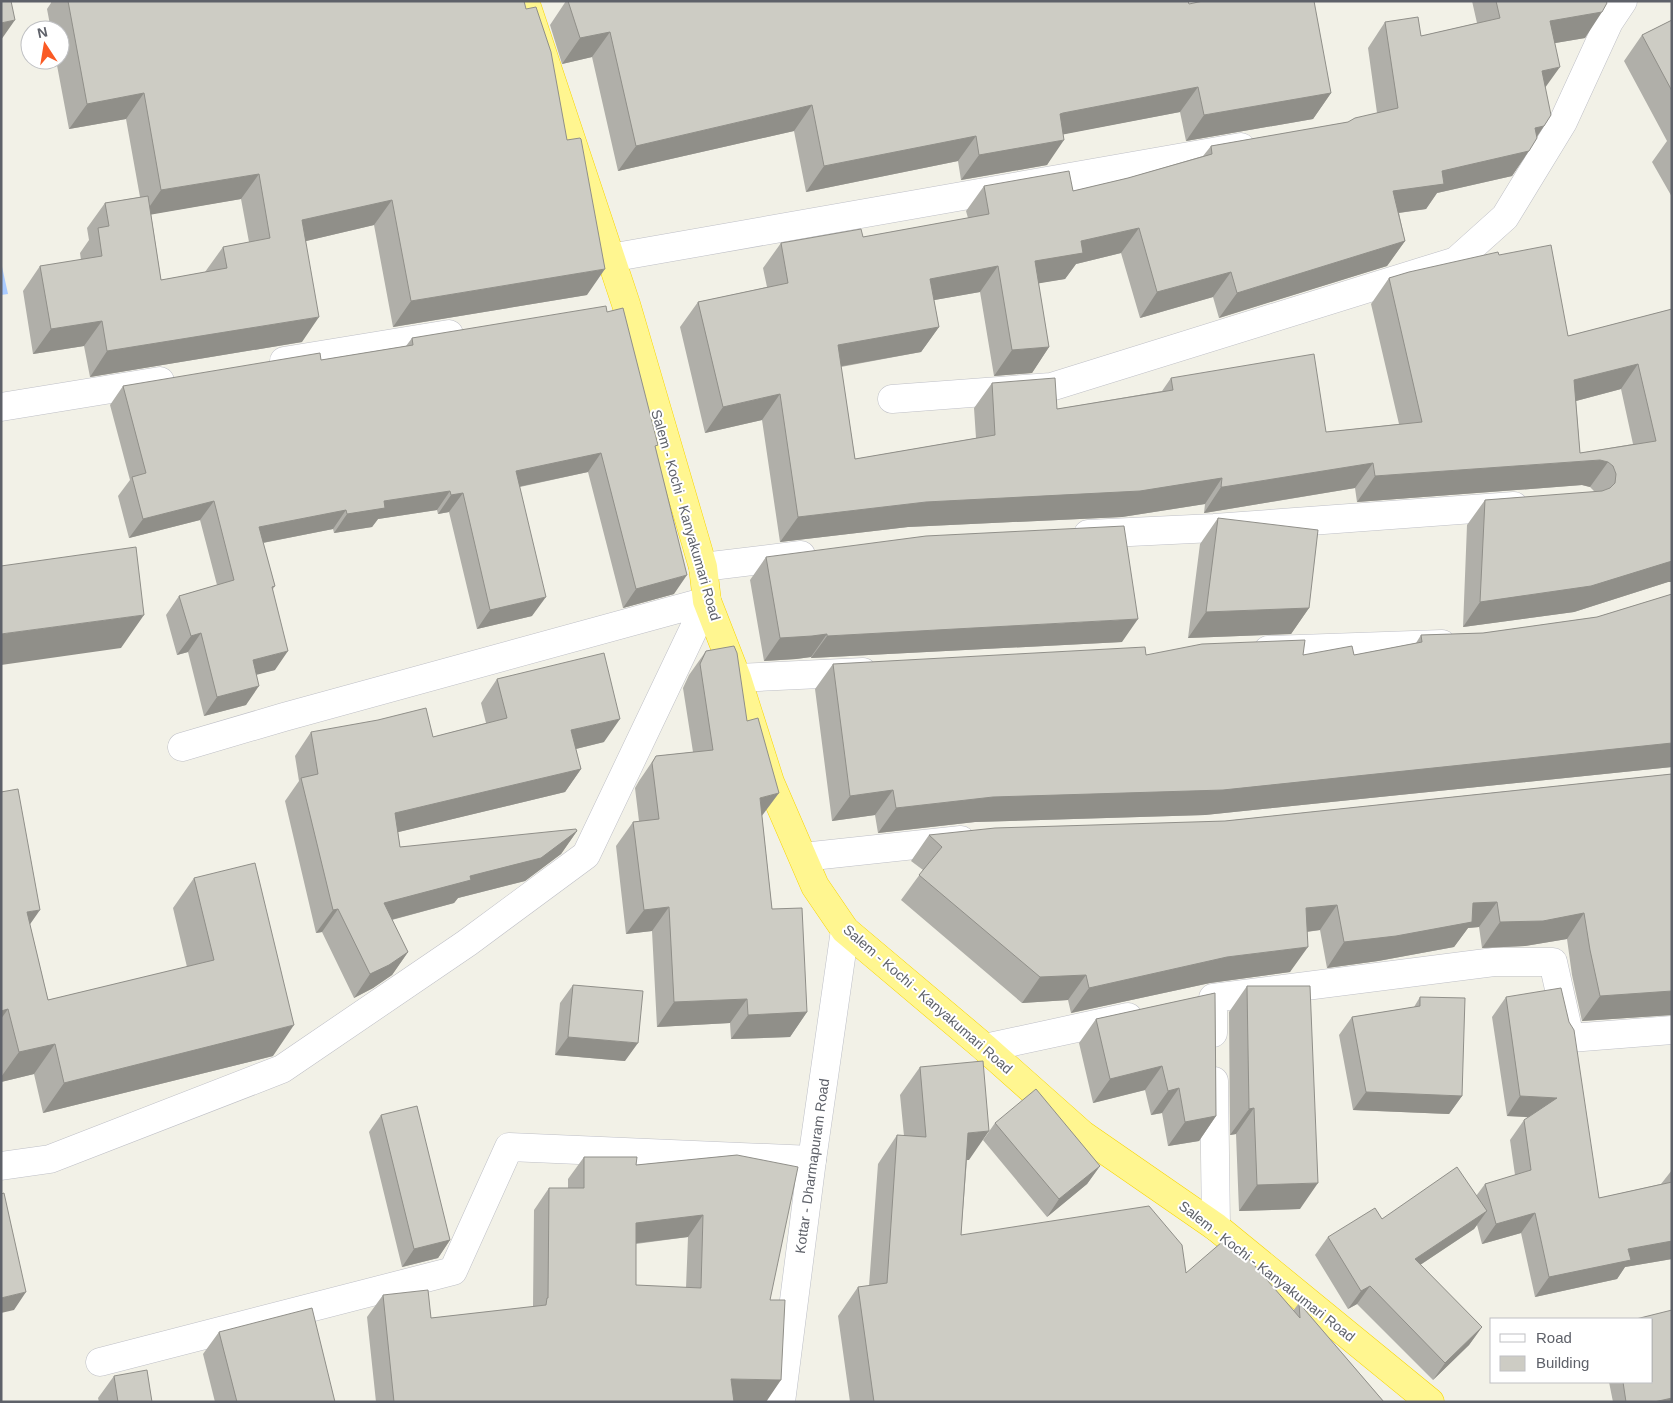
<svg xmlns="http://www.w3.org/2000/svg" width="1673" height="1403" viewBox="0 0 1673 1403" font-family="Helvetica,sans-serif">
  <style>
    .water { fill: #a9cbff }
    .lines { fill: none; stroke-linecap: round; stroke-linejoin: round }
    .street-casing { stroke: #bebfc6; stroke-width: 29 }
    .secondary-casing { stroke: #bcbec6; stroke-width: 29 }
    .highway-casing { stroke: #f8d500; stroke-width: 29 }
    .street { stroke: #fff; stroke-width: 28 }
    .secondary { stroke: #fff; stroke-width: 28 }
    .highway { stroke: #fff690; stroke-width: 28 }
    .wall { fill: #b0afa9; fill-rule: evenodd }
    .shaded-wall { fill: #908f89 }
    .building { fill: #cdccc4; stroke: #908f89; fill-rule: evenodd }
    .labels { text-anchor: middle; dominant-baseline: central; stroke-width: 4; stroke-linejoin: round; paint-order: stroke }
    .street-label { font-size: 14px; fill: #5e6169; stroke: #fff }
  </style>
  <rect width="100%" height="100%" fill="#f2f1e7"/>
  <!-- water -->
  <path class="water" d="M1 262 8 294 1 295Z"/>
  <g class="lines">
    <!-- street casing -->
    <g class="street-casing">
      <path id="street" d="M610 258 1241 147
        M1439 269 1456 261 1505 217 1563 122 1609 22 1623 1
        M284 361 449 334
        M892 399 1051 387 1456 261
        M1 407 160 381
        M1088 534 1214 528 1514 506
        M703 567 801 555
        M1268 650 1442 644
        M737 678 863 672
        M182 747 284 717 707 601
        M803 857 961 840
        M1213 1033V998L1494 962H1553L1570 1038 1672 1030
        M985 1048 1128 1017
        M1214 1081 1216 1227
        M1 1166 50 1159 282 1069 467 943 586 855 707 601
        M100 1362 453 1271 509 1147 812 1160"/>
    </g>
    <!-- secondary casing -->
    <g class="secondary-casing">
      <path id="secondary" d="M781 1402 812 1160 845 930"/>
    </g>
    <!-- highway casing -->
    <g class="highway-casing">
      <path id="highway" d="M525 1 626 304 703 567 707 601 737 678 770 782 815 886 845 930 985 1048 1083 1135 1216 1227 1430 1402"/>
    </g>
    <!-- street -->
    <use href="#street" class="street"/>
    <!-- secondary -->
    <use href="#secondary" class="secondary"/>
    <!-- highway -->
    <use href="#highway" class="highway"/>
  </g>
  <!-- wall -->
  <path class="wall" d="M51 1H524L587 295 393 327 374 225 306 241 302 342 90 377 84 346 33 354 23 291 40 266 81 260 80 253 89 240 87 228 105 203 140 197 126 119 69 129 56 60H60V30H51L47 9 51 3ZM241 199 249 242 223 247 205 272 161 280 151 214Z
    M566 1H1188L1189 4 1331 93 1313 119 1186 141 1180 112 1063 134 1047 165 961 180 958 161 806 192 794 131 618 171 592 57 562 64 550 25Z
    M1472 1H1606L1585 38 1555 43 1545 88 1544 126 1512 176 1437 193 1426 209 1399 213 1405 241 1387 266 1219 318 1213 297 1140 318 1121 253 1076 264 1065 279 1038 283 1049 347 1032 373 994 376 980 292 934 300 939 327 921 352 841 367 855 459 976 438 974 408 992 383 1057 409 1162 391 1171 378 1326 432 1399 424 1371 304 1389 278 1499 255 1568 336 1672 309 1668 582 1574 612 1463 627 1467 525 1485 500 1595 492 1590 487 1582 485 1357 502 1355 488 1205 513H1204L1205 504 1122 517 908 527 780 542 762 420 705 433 680 327 698 302 767 287 763 268 781 243 863 237 968 218 966 211 984 186 1073 191 1128 178 1203 156 1211 146 1348 122 1377 113 1368 48 1385 22 1421 36 1477 23ZM1621 389 1633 444 1580 453 1576 401Z
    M1672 20V197L1652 162 1667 141 1624 61 1642 35Z
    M607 312 656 449 674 594 623 608 588 472 520 487 532 616 477 629 449 512 438 514 437 510 378 519 372 527 334 533 333 529 263 543 275 586 273 589 275 670 257 674 246 705 204 716 188 652 177 655 166 615 179 596 217 585 200 520 129 538 118 496 130 480 110 405 123 386 321 360 406 346 412 338Z
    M1218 518 1309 608 1291 634 1188 638 1200 544Z
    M766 557 1122 642 811 658V657L796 659 764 661 750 580Z
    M1672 594V767L1205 815 975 822 878 833 875 815 832 821 815 689 833 664 1146 655H1354L1416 643 1421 635 1483 633 1597 617Z
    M706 651 762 817 772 909 807 1012 790 1037 731 1039 730 1023 657 1027 652 931 626 934 616 846 633 822 639 821 635 788 639 781 656 756 693 752 683 688 689 675Z
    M497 679 604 742 576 749 581 769 565 792 398 832 400 847 577 831 561 854 525 881 458 898 454 903 392 920 408 952 392 975 373 988 354 998 322 932 316 933 285 801 299 781 295 756 311 732 433 737 486 723 481 703Z
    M1672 774V1015L1582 1021 1572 975 1567 939 1525 946 1482 948 1479 927 1468 928 1454 947 1378 961 1327 968 1320 930 1307 932 1290 972 1210 983 1071 1013 1068 1000 1022 1003 901 900 923 870 911 861 929 835 1225 821Z
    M1 792 30 925 48 1000 187 967 173 908 194 878 273 1056 43 1113 34 1074 1 1082Z
    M573 985 625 1061 555 1055 560 1003Z
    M1247 986 1300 1209 1239 1211 1236 1134 1230 1135 1229 1012Z
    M1215 993 1216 1116 1199 1141 1168 1146 1162 1113 1151 1115 1145 1090 1093 1103 1079 1043 1096 1019Z
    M1420 997 1462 1096 1449 1114 1353 1110 1339 1035 1352 1017 1414 1007Z
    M1506 997 1599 1198 1661 1184 1672 1170V1259L1625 1267 1617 1279 1535 1297 1521 1233 1482 1244 1477 1225 1474 1229 1420 1265 1482 1327 1469 1345 1433 1380 1357 1304 1348 1309 1315 1255 1328 1237 1382 1219 1476 1196 1485 1184 1515 1175 1510 1140 1524 1120 1529 1117 1507 1116 1492 1017Z
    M920 1067 969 1160H967L961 1235 1186 1273 1293 1311 1299 1303 1384 1402H850L838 1316 858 1287 869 1286 878 1164 897 1135 904 1136 900 1095Z
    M381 1115 450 1240 438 1258 402 1267 369 1132Z
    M995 1123 1100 1166 1087 1184 1047 1217 983 1140Z
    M737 1155 734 1402H376L367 1317 383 1295 431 1318 533 1307 534 1210 549 1188H568V1179L584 1157 636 1165ZM688 1237 686 1288 636 1285V1244Z
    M219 1332 335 1402H215L203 1354Z
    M114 1376 152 1402H99L98 1398Z
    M1609 1382H1652L1672 1402H1613Z"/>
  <!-- shaded-wall -->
  <path class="shaded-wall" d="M1602 12 1585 38 1532 47 1550 21Z
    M15 20 1 40V23Z
    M610 32 592 57 562 64 580 38Z
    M1560 67 1542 92V71Z
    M1198 87 1180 112 1045 138 1060 114 1063 113Z
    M144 93 126 119 69 129 87 104Z
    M1331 93 1313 119 1186 141 1204 115Z
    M812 105 794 131 618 171 636 146Z
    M1544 126 1527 151H1529L1512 176 1437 193 1426 209 1376 216 1393 191 1442 171 1535 128Z
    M976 136 958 161 806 192 824 166Z
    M1064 140 1047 165 961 180 979 155Z
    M259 174 241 199 143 216 161 190Z
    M392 200 374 225 285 246 302 220Z
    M1139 228 1121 253 1076 264 1065 279 1017 287 1035 261 1081 241Z
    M1405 241 1387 266 1219 318 1237 293Z
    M998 266 980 292 912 304 930 279Z
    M605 269 587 295 393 327 411 301Z
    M1231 272 1213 297 1140 318 1157 292Z
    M319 317 302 342 90 377 107 351Z
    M102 321 84 346 33 354 51 329Z
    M939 327 921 352 820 370 838 345Z
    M1049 347 1032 373 994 376 1012 350Z
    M1638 364 1621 389 1557 406 1574 380Z
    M780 394 762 420 705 433 723 407Z
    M601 453 588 472 503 490 516 471Z
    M1600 460 1608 462 1590 487 1582 485 1357 502 1375 476Z
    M1373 463 1355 488 1204 513 1221 487Z
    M1222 478 1205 504 1122 517 908 527 780 542 798 517 926 502Z
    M450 491 437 510 378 519 372 527 334 533 347 514 384 501Z
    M463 493 449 512 438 514 451 495Z
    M214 501 200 520 129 538 143 519Z
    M346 510 333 529 246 546 259 527Z
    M1672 561V582H1668L1574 612 1463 627 1480 602Z
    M687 575 674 594 623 608 636 589Z
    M546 597 532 616 477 629 490 610Z
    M1309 608 1291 634 1188 638 1206 612Z
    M144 615 121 648 1 665V634Z
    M1138 619 1122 642 811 658 827 636Z
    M201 633 188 652 177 655 191 636Z
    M827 634 811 657 796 659 764 661 780 638Z
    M288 651 275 670 240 679 253 660Z
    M259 686 246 705 204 716 217 697Z
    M620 719 604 742 555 754 571 730Z
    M1672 743V767L1205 815 975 822 878 833 896 808 993 797Z
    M581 769 565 792 378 837 395 813Z
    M893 790 875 815 832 821 850 796Z
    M779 793 761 817 760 798Z
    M577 831 561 854 525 881 458 898 454 903 368 926 384 903 470 876Z
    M1497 902 1479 927 1468 928 1454 947 1378 961 1327 968 1344 942 1473 903Z
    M1337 905 1320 930 1288 934 1306 908Z
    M669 907 652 931 626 934 644 910Z
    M338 909 322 932 316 933 333 910Z
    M40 910 19 940 27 912Z
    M1584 913 1567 939 1525 946 1482 948 1500 922Z
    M1308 947 1290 972 1210 983 1071 1013 1089 988 1227 957Z
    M408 952 392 975 373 988 354 998 370 974Z
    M1086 975 1068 1000 1022 1003 1040 977Z
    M1672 991V1015L1582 1021 1600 996Z
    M747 999 730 1023 657 1027 674 1002Z
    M8 1009 1 1019V1011Z
    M807 1012 790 1037 731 1039 748 1015Z
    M294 1025 273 1056 43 1113 64 1083Z
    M568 1037 638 1043 625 1061 555 1055Z
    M55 1044 34 1074 1 1082V1077L19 1052Z
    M1162 1066 1145 1090 1093 1103 1110 1079Z
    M1179 1088 1162 1113 1151 1115 1168 1091Z
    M1366 1092 1462 1096 1449 1114 1353 1110Z
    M1520 1096 1557 1098 1543 1118 1507 1116Z
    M1254 1108 1236 1134 1230 1135 1249 1109Z
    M1216 1116 1199 1141 1168 1146 1185 1122Z
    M989 1131 969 1160 949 1161 968 1133Z
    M1100 1166 1087 1184 1047 1217 1059 1199Z
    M1318 1183 1300 1209 1239 1211 1257 1185Z
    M1487 1211 1474 1229 1402 1277 1415 1259Z
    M1535 1213 1521 1233 1482 1244 1496 1224Z
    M703 1215 688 1237 621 1245 636 1223Z
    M450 1240 438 1258 402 1267 414 1249Z
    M1672 1241V1259L1625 1267 1617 1279 1535 1297 1549 1277 1628 1249Z
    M1370 1286 1357 1304 1348 1309 1361 1291Z
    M26 1292 14 1310 1 1313V1298Z
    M1482 1327 1469 1345 1433 1380 1445 1363Z
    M731 1379 781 1380 766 1402 715 1401Z
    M1672 1398V1402H1654Z"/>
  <!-- building -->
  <path class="building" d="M1 1H11L15 20 1 23Z
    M68 1H524L526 9 536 7 551 52 567 140 580 138 581 139 605 269 411 301 392 200 302 220 319 317 107 351 102 321 51 329 40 266 102 256 98 228 109 226 105 203 148 196 161 280 227 268 223 247 270 238 259 174 161 190 144 93 87 104Z
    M568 1H1188L1189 4 1203 1H1314L1331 93 1204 115 1198 87 1063 113 1060 114 1064 140 979 155 976 136 824 166 812 105 636 146 610 32 580 38Z
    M1496 1H1606L1607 3 1602 12 1550 21 1560 67 1542 71 1551 115 1544 126 1535 128 1537 138 1529 151 1442 171 1444 184 1393 191 1405 241 1237 293 1231 272 1157 292 1139 228 1081 241 1083 253 1035 261 1049 347 1012 350 998 266 930 279 939 327 838 345 855 459 995 435 992 383 1055 378 1057 409 1173 390 1171 378 1314 354 1326 432 1422 422 1389 278 1409 272 1498 252 1499 255 1551 245 1568 336 1672 309V561L1591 586 1480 602 1485 500 1602 491 1610 488 1615 483 1616 474 1613 466 1608 462 1600 460 1375 476 1373 463 1223 487H1221L1222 478 1140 491 926 502 798 517 780 394 723 407 698 302 788 283 781 243 861 229 863 237 989 214 984 186 1069 171 1073 191 1128 178 1212 154 1211 146 1348 122 1355 118 1398 108 1385 22 1418 17 1421 36 1500 18ZM1638 364 1656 441 1580 453 1574 380Z
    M1672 20V91L1642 35Z
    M606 306 607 312 623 308 658 445 655 446 687 575 636 589 601 453 516 471 546 597 490 610 463 493 451 495 450 491 384 501 385 508 347 514 346 510 259 527 275 586 272 587 288 651 253 660 259 686 217 697 201 633 191 636 179 596 234 580 214 501 143 519 132 477 146 473 123 386 320 353 321 360 413 345 412 338Z
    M1218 518 1318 530 1309 608 1206 612Z
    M1124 526 1138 619 827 636V634L812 636 780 638 766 557 926 536Z
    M136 547 144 615 1 634V566Z
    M1672 594V743L1223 790 993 797 896 808 893 790 850 796 833 664 1145 647 1146 655 1202 644 1305 640 1303 655 1352 646 1354 655 1422 642 1421 635 1483 633 1597 617Z
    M734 646 737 653 747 721 758 718 779 793 760 798 772 909 802 908 807 1012 748 1015 747 999 674 1002 669 907 644 910 633 822 659 819 652 763 656 756 713 750 700 664 706 651Z
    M604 653 620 719 571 730 581 769 395 813 400 847 576 829 577 831 541 858 470 876 471 880 384 903 408 952 389 965 370 974 338 909 333 910 301 778 318 774 311 732 378 720 426 708 433 737 507 718 497 679Z
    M1672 774V991L1600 996 1590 950 1584 913 1543 921 1500 922 1497 902 1473 903 1472 922 1396 936 1344 942 1337 905 1306 908 1308 947 1227 957 1089 988 1086 975 1040 977 919 875 942 847 929 835 995 828 1225 821Z
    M18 789 40 910 27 912 48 1000 214 960 194 878 255 863 294 1025 64 1083 55 1044 19 1052 8 1009 1 1011V792Z
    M573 985 643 991 638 1043 568 1037Z
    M1247 986H1310L1318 1183 1257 1185 1254 1108 1249 1109Z
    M1561 988 1569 1022 1574 1030 1599 1198 1672 1182V1241L1628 1249 1631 1260 1549 1277 1535 1213 1496 1224 1485 1184 1531 1170 1524 1120 1557 1098 1520 1096 1506 997Z
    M1215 993 1216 1116 1185 1122 1179 1088 1168 1091 1162 1066 1110 1079 1096 1019Z
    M1420 997 1465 998 1462 1096 1366 1092 1352 1017 1420 1006Z
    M983 1061 989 1131 968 1133 961 1235 1149 1206 1182 1245 1186 1273 1229 1236 1300 1318 1299 1303 1384 1402H874L858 1287 887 1283 897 1135 926 1137 920 1067Z
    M1036 1089 1100 1166 1059 1199 995 1123Z
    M417 1106 450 1240 414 1249 381 1115Z
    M737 1155 798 1167 770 1300H785L781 1380 731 1379 734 1402H394L383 1295 428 1290 431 1318 546 1305 547 1298H548L549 1188H584V1157H637L636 1165ZM703 1215 701 1288 636 1285V1223Z
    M1457 1167 1487 1211 1415 1259 1482 1327 1445 1363 1370 1286 1361 1291 1328 1237 1375 1208 1382 1219Z
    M4 1193 26 1292 1 1298V1194Z
    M312 1308 335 1402H237L219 1332Z
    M1672 1310V1398L1654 1402H1626L1623 1382H1652V1319H1636Z
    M147 1370 152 1402H118L114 1376Z"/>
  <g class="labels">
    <!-- street labels -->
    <g class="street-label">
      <text transform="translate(686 515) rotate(74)">Salem - Kochi - Kanyakumari Road</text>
      <text transform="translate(928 999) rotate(41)">Salem - Kochi - Kanyakumari Road</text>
      <text transform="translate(812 1166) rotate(-82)">Kottar - Dharmapuram Road</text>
      <text transform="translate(1267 1271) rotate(38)">Salem - Kochi - Kanyakumari Road</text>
    </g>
  </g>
  <!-- border -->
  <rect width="1673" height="1403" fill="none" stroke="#5e6169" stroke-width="5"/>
  <!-- legend -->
  <rect x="1490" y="1318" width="162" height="65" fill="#ffffff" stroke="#bfc0c3"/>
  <rect x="1500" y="1334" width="25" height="8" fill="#ffffff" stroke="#bfc0c3"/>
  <text x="1536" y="1343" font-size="15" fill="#5e6169">Road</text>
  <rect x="1500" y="1356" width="25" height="15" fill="#cdccc4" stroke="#bfc0c3"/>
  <text x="1536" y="1368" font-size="15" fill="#5e6169">Building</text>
  <!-- north arrow -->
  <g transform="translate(45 45) rotate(348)"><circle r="24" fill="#ffffff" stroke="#bfc0c3"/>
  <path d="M0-4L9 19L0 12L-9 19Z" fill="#fa5a24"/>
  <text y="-8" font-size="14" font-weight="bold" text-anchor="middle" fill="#5e6169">N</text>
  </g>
</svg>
